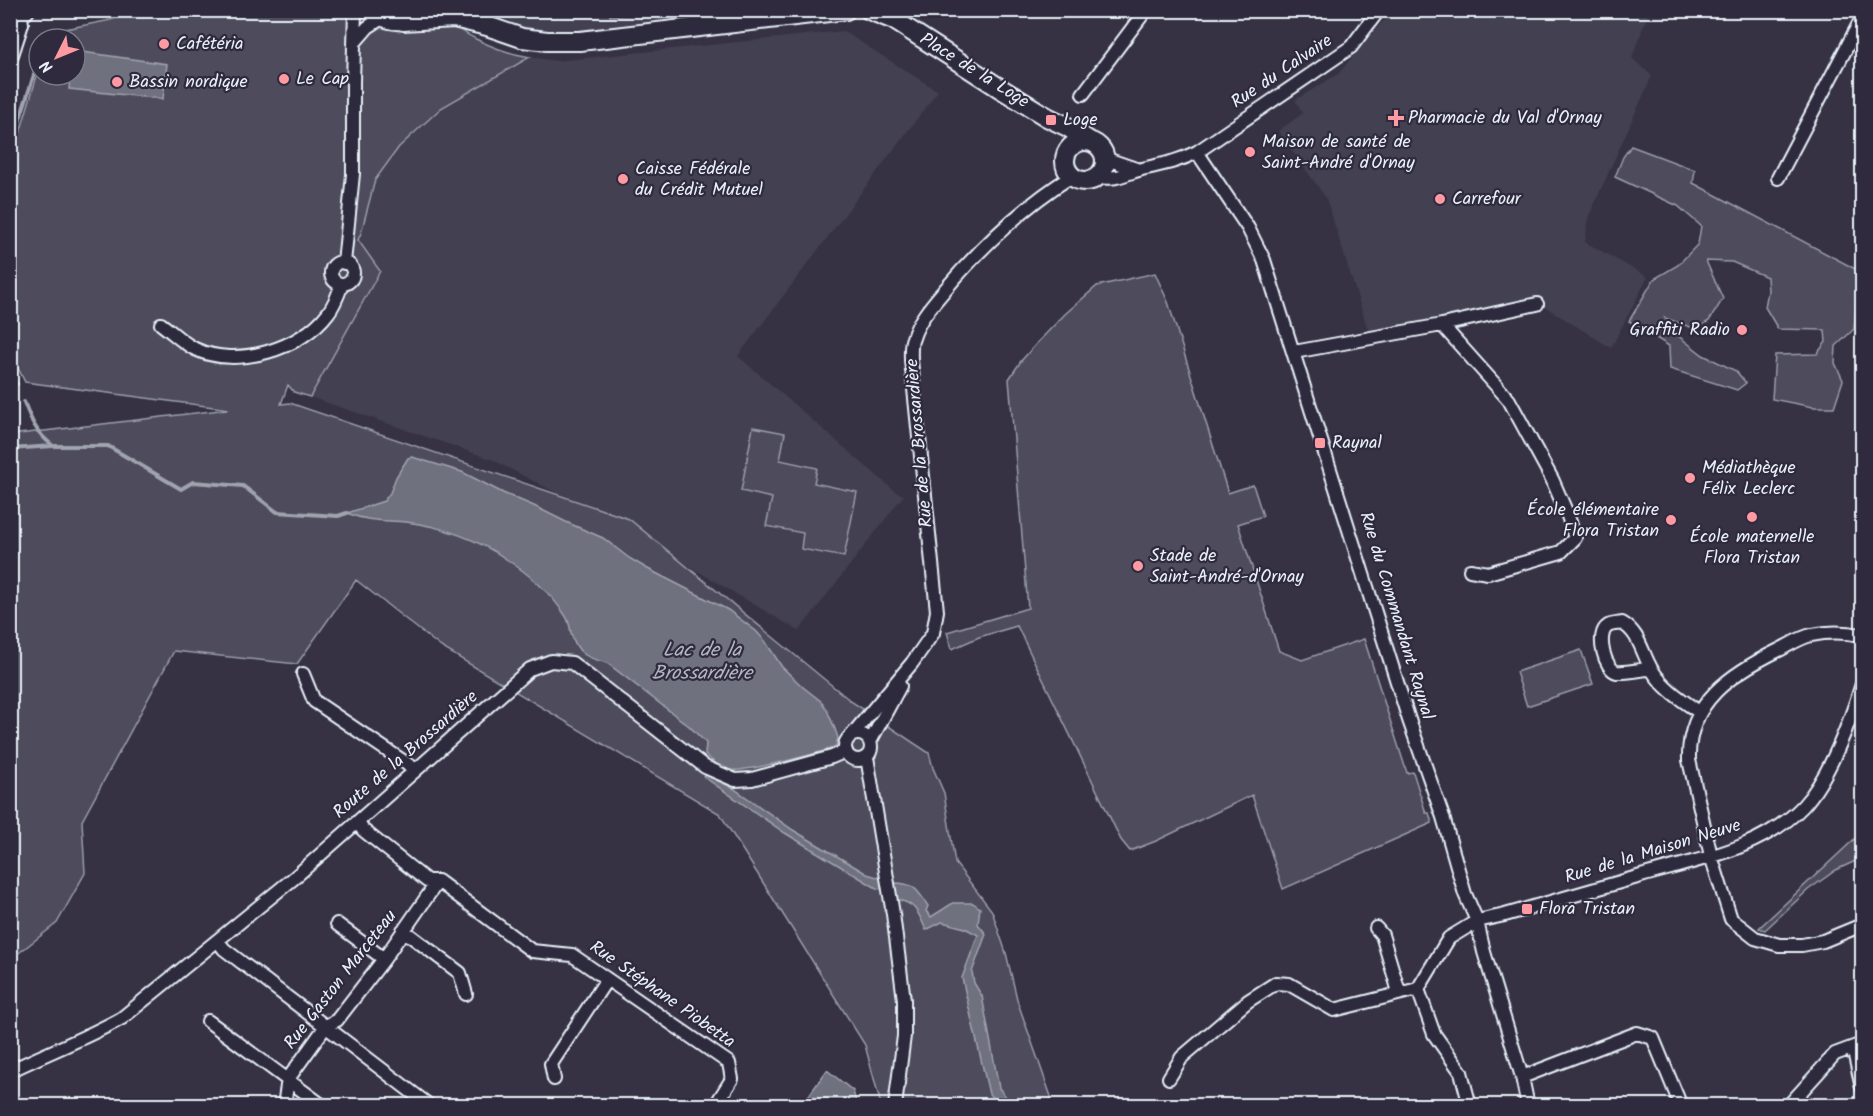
<svg xmlns="http://www.w3.org/2000/svg" width="1873" height="1116" viewBox="0 0 1873 1116" font-family="Kalam,sans-serif">
  <style>
    .built { fill: #433f51 }
    .green { fill: #4d4b5c; stroke: #9a9eaa; stroke-width: 1.5 }
    .water { fill: #70717f; stroke: #a0a4af; stroke-width: 1.5 }
    .lines { fill: none; stroke-linecap: round; stroke-linejoin: round }
    .stream { stroke: #a0a4af; stroke-width: 4 }
    .street-casing { stroke: #e8f1f8; stroke-width: 16 }
    .secondary-casing { stroke: #e8f1f8; stroke-width: 22 }
    .street { stroke: #2f2a3d; stroke-width: 12 }
    .secondary { stroke: #2f2a3d; stroke-width: 18 }
    .poi-dot { fill: #ff9aa2; stroke: #2f2a3d; stroke-width: 2 }
    .labels { text-anchor: middle; dominant-baseline: central; stroke-width: 4.5; stroke-linejoin: round; paint-order: stroke }
    .poi-label { font-size: 18px; fill: #e8f1f8; stroke: #2f2a3d; text-anchor: start }
    .street-label { font-size: 18px; fill: #e8f1f8; stroke: #2f2a3d }
    .water-label { font-size: 20px; font-style: italic; fill: #b2b7c2; stroke: #2f2a3d }
  </style>
  <rect width="100%" height="100%" fill="#363244"/>
  <filter id="ink" filterUnits="userSpaceOnUse"><feTurbulence type="fractalNoise" baseFrequency=".0167" numOctaves="2"/><feDisplacementMap in="SourceGraphic" scale="12" xChannelSelector="R" yChannelSelector="G"/><feConvolveMatrix kernelMatrix="1 2 1 2 8 2 1 2 1" color-interpolation-filters="sRGB"/></filter>
  <g filter="url(#ink)">
    <!-- built -->
    <path class="built" d="M508 11H748L579 31 534 32 509 21Z
      M1397 11H1649L1632 58 1652 76 1588 218 1585 242 1648 277 1611 348 1534 300 1369 333 1326 198 1278 131 1303 113 1295 100 1338 74 1383 21Z
      M843 31 938 91 738 356 896 492 904 495 799 631 626 529 491 459 310 397 380 272 357 240 361 233 374 180 399 147 441 108 530 57 557 61Z"/>
    <!-- green -->
    <path class="green" d="M144 11H431C462 33 492 51 530 57L441 108 399 147 375 180 361 233 358 240 380 271 310 397 294 392 288 385 281 404 290 403 629 519 852 702 929 753 933 768 944 793 955 863 992 911 1006 953 1018 1003 1054 1105H881L865 1045 720 814 441 647 356 580 297 664 174 651 82 821 85 873 57 923 11 959V435L229 409 25 382 11 354V163L39 69V75H75V39H48L50 32 106 21Z
      M610 11V10L708 11 610 16Z
      M1631 146 1695 170 1693 183 1859 271 1854 329 1836 346 1835 363 1843 380 1834 407H1813L1772 399 1775 355 1817 354 1826 342 1825 330 1778 329 1765 307 1768 291 1767 277 1732 262 1706 261 1723 299 1709 321 1696 329 1665 318 1677 335 1703 355 1736 371 1746 383 1737 390 1670 369 1669 346 1629 321 1654 279 1678 265 1698 244 1701 226 1678 206 1615 177 1623 157Z
      M1155 273 1168 302 1228 493 1253 485 1263 516 1238 524 1279 651 1302 660 1364 639 1407 773 1413 772 1426 813H1429L1432 823 1283 889 1252 795 1156 841 1130 851 1121 840 1017 626 979 637 952 649 947 632 1028 608 1009 379 1021 361 1037 343 1065 314 1097 286Z
      M753 427 785 433 780 460 817 468 814 483 857 492 844 557 801 549 803 533 766 526 772 498 741 491Z
      M1581 650 1593 684 1527 706 1516 672Z
      M1862 832V858L1836 870 1808 890 1765 930 1759 928Z"/>
    <!-- water -->
    <path class="water" d="M75 51 167 64 163 99 69 89 70 75H75Z
      M412 457 462 472 503 493 534 506 566 522 603 538 629 558 646 568 728 610 756 631 765 641 782 667 803 687 822 702 827 710 835 729 838 738 836 746C823 753 742 773 728 770 720 768 712 760 705 755L706 743 689 726 607 663C587 658 577 654 571 633 570 627 569 620 565 615 551 594 530 575 509 561 480 540 441 526 406 522 384 520 368 522 347 513L384 501 390 493 396 477 408 458Z
      M705 775 733 788 793 830 867 874 881 878 883 888 878 889 785 833 704 777Z
      M894 883C914 883 917 889 928 906L926 911 931 917 953 903H973L980 908 978 924 986 934 972 972 974 983 982 996 999 1088 1006 1097 1010 1105H999L989 1094 962 978 978 935 965 928 942 922 926 930C918 912 916 903 895 899Z
      M827 1070 853 1091 857 1105H802Z"/>
    <g class="lines">
      <!-- stream -->
      <path class="stream" d="M45 39 47 35
        M10 150 39 59
        M10 371 17 384
        M24 402C31 420 36 433 52 445
        M10 449 53 446H108L181 489 193 482 243 486 277 512 338 516 347 513"/>
      <!-- street casing -->
      <g class="street-casing">
        <path id="street" d="M355 42 368 27 382 18
          M10 61 22 24 20 11
          M1083 94 1146 10
          M1197 152 1248 228 1264 260 1409 720 1443 817 1465 894 1477 921 1484 952 1522 1077 1528 1106
          M1104 158 1139 170
          M1096 177C1119 180 1123 174 1142 169 1163 164 1177 162 1197 152L1351 47 1379 10
          M1778 178 1862 18
          M331 273a11 11 0 1 1 22 0a11 11 0 1 1-22 0Z
          M344 263 353 174V82L355 10
          M161 324C172 332 183 343 195 349 237 369 301 349 328 313 335 304 338 295 342 284
          M1442 325 1537 304
          M1294 352 1442 325 1509 400 1552 479 1568 516 1575 538 1561 552 1488 573 1470 570
          M1862 635C1846 632 1829 631 1812 635 1801 637 1789 645 1779 650 1732 673 1687 702 1689 760L1711 856 1731 919 1755 938 1779 945H1802L1823 941 1862 925
          M1651 669C1642 669 1626 673 1617 672 1605 670 1595 634 1608 626 1611 624 1618 624 1622 623 1640 633 1642 654 1652 670 1664 689 1682 700 1699 712
          M303 674 314 701 416 770
          M845 747a13 13 0 1 1 26 0a13 13 0 1 1-26 0Z
          M851 736 912 663 933 633 937 611 911 360C911 353 910 344 913 338 918 321 932 305 943 292 981 247 1022 207 1072 176
          M870 742 900 686
          M867 757 893 914 904 1000V1036L895 1106
          M357 822 363 830 427 881H438L532 951 572 955 729 1063 732 1079 715 1106
          M337 924 384 959
          M1376 928 1382 935 1399 992
          M403 930 460 973 466 994
          M218 941 224 949 430 1106
          M1418 989 1434 1034 1461 1072 1470 1106
          M208 1021 323 1106
          M1850 1049 1855 1056 1862 1087
          M10 1071C47 1053 86 1038 122 1018L294 878 530 669 551 661 572 663 705 767 735 780 752 779 832 757 846 751
          M1522 1077 1637 1033 1653 1038 1681 1106
          M1169 1078 1182 1057 1248 1001 1276 983 1289 984 1334 1010 1418 989 1449 938 1477 921 1505 915C1550 902 1596 889 1641 876 1696 860 1761 850 1803 806 1830 777 1850 721 1862 684
          M554 1079 551 1064 607 979
          M284 1106 288 1079 326 1026 337 1020 384 959 438 881
          M1788 1106 1835 1054 1862 1044"/>
      </g>
      <!-- secondary casing -->
      <g class="secondary-casing">
        <path id="secondary" d="M372 10C384 19 397 24 412 17
          M869 10 894 20 998 87 1047 117 1066 126 1091 142
          M10 13 25 10
          M403 21 454 18 487 26 522 38 547 41H580L846 10
          M1065 161a20 20 0 1 1 40 0a20 20 0 1 1-40 0Z"/>
      </g>
      <!-- street -->
      <use href="#street" class="street"/>
      <!-- secondary -->
      <use href="#secondary" class="secondary"/>
    </g>
  </g>
  <!-- markers -->
  <g class="poi-dot">
    <circle cx="164" cy="44" r="6"/>
    <circle cx="284" cy="79" r="6"/>
    <circle cx="117" cy="82" r="6"/>
    <path d="M1393 109h6v6h6v6h-6v6h-6v-6h-6v-6h6z"/>
    <rect x="1045" y="114" width="12" height="12" rx="3"/>
    <circle cx="1250" cy="152" r="6"/>
    <circle cx="623" cy="179" r="6"/>
    <circle cx="1440" cy="199" r="6"/>
    <circle cx="1742" cy="330" r="6"/>
    <rect x="1314" y="437" width="12" height="12" rx="3"/>
    <circle cx="1690" cy="478" r="6"/>
    <circle cx="1752" cy="517" r="6"/>
    <circle cx="1671" cy="520" r="6"/>
    <circle cx="1138" cy="566" r="6"/>
    <rect x="1521" y="903" width="12" height="12" rx="3"/>
  </g>
  <g class="labels">
    <!-- poi labels -->
    <g class="poi-label">
      <text x="176" y="44">Cafétéria</text>
      <text x="296" y="79">Le Cap</text>
      <text x="129" y="82">Bassin nordique</text>
      <text x="1408" y="118">Pharmacie du Val d'Ornay</text>
      <text x="1063" y="120">Loge</text>
      <text x="1262" y="142">Maison de santé de<tspan x="1262" dy="21">Saint-André d'Ornay</tspan></text>
      <text x="635" y="169">Caisse Fédérale<tspan x="635" dy="21">du Crédit Mutuel</tspan></text>
      <text x="1452" y="199">Carrefour</text>
      <text x="1730" y="330" text-anchor="end">Graffiti Radio</text>
      <text x="1332" y="443">Raynal</text>
      <text x="1702" y="468">Médiathèque<tspan x="1702" dy="21">Félix Leclerc</tspan></text>
      <text x="1659" y="510" text-anchor="end">École élémentaire<tspan x="1659" dy="21">Flora Tristan</tspan></text>
      <text x="1752" y="537" text-anchor="middle">École maternelle<tspan x="1752" dy="21">Flora Tristan</tspan></text>
      <text x="1150" y="556">Stade de<tspan x="1150" dy="21">Saint-André-d'Ornay</tspan></text>
      <text x="1539" y="909">Flora Tristan</text>
    </g>
    <!-- street labels -->
    <g class="street-label">
      <text transform="translate(974 71) rotate(32)">Place de la Loge</text>
      <text transform="translate(1282 72) rotate(-34)">Rue du Calvaire</text>
      <text transform="translate(920 443) rotate(-95)">Rue de la Brossardière</text>
      <text transform="translate(1396 616) rotate(73)">Rue du Commandant Raynal</text>
      <text transform="translate(406 755) rotate(-41)">Route de la Brossardière</text>
      <text transform="translate(1653 852) rotate(-17)">Rue de la Maison Neuve</text>
      <text transform="translate(341 980) rotate(-52)">Rue Gaston Marceteau</text>
      <text transform="translate(662 995) rotate(35)">Rue Stéphane Piobetta</text>
    </g>
    <!-- water labels -->
    <g class="water-label">
      <text x="702" y="651">Lac de la<tspan x="702" dy="23">Brossardière</tspan></text>
    </g>
  </g>
  <!-- margin -->
  <rect width="1873" height="1116" fill="none" stroke="#2f2a3d" stroke-width="36"/>
  <rect x="18" y="18" width="1837" height="1080" fill="none" stroke="#e8f1f8" stroke-width="2" filter="url(#ink)"/>
  <!-- north arrow -->
  <g transform="translate(57 57) rotate(227)"><circle r="28" fill="#2f2a3d" stroke="#797a88" stroke-width="1.5"/>
  <path d="M0-4.5L10 22L0 15L-10 22Z" fill="#ff9aa2"/>
  <text y="-9" font-size="16" font-weight="bold" text-anchor="middle" fill="#e8f1f8">N</text>
  </g>
</svg>
